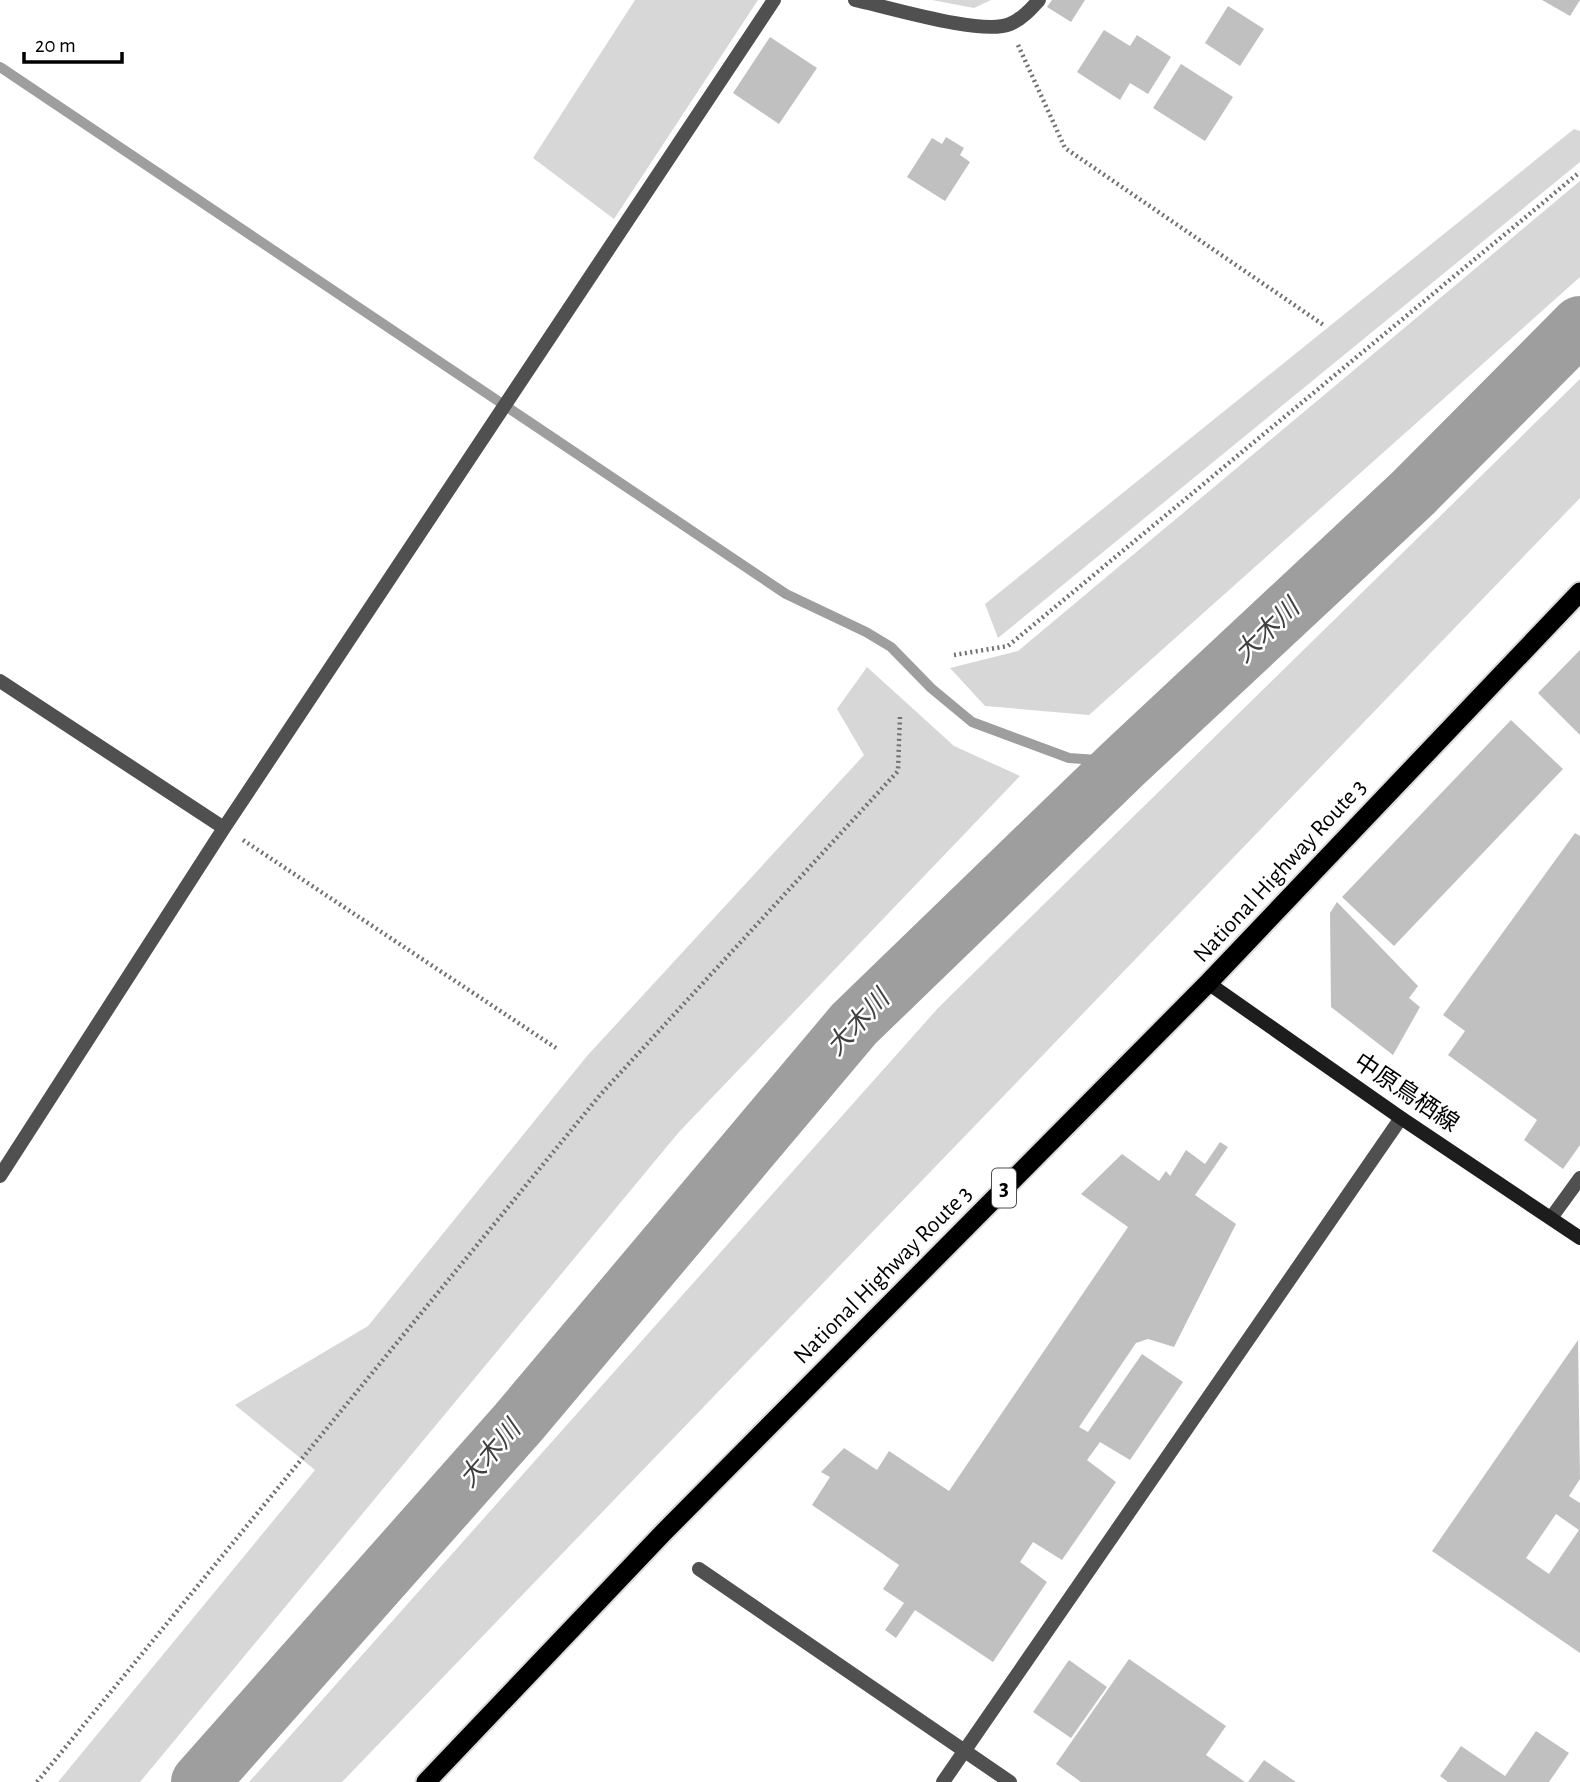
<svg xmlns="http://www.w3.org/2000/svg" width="1580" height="1782" viewBox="0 0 1580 1782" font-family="'Alegreya Sans','Noto Sans JP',sans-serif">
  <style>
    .green { fill: #d7d7d7 }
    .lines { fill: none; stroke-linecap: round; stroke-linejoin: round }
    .stream { stroke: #9e9e9e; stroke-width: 10 }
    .river { stroke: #9e9e9e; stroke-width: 58 }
    .building { fill: #c0c0c0; fill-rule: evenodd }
    .trunk-casing { stroke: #dbdbdb; stroke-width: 23 }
    .path { stroke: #727272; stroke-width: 4.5; stroke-dasharray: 2 3.5; stroke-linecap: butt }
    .minor { stroke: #505050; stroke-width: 14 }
    .secondary { stroke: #1d1d1d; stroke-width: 14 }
    .trunk { stroke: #000; stroke-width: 19 }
    .labels { text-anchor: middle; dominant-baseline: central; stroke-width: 5; stroke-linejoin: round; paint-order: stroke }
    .shield { fill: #fff; stroke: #4c4c4c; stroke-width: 2 }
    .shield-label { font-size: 23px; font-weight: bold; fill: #000 }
    .street-label { font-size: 24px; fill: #000; stroke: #fff }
    .water-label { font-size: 26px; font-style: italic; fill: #3f3f3f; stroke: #fff }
  </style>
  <rect width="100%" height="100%" fill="#fff"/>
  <!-- green -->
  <path class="green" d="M635 0H758L614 219 533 158Z
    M932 0H991L974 8Z
    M1574 129 1580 131V162L998 638 985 604Z
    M1580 181V277L1089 715 985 706 950 668 1018 651Z
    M1580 379V498L342 1782H249L939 1007Z
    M867 667 954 746 1020 776 679 1132 140 1782H58L315 1470 235 1405 368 1326 587 1056 864 755 837 709Z"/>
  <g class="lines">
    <!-- stream -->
    <path class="stream" d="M0 67 786 594 866 632 891 647 931 688 972 722 1069 758 1125 762"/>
    <!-- river -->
    <path class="river" d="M200 1782 518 1423 854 1024 1125 762 1413 493 1580 325"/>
  </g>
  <!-- building -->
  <path class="building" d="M1052 0H1085L1071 22 1047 7Z
    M1542 0H1580L1570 16Z
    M1228 6 1264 29 1240 66 1205 43Z
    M1104 30 1130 46 1137 35 1171 57 1148 94 1130 83 1120 100 1077 72Z
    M770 37 817 68 779 124 733 93Z
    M1181 64 1233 97 1205 141 1153 108Z
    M946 137 964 148 960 155 970 162 945 201 907 177 932 138 942 144Z
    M1580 650V735L1538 693Z
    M1511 720 1563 769 1394 946 1342 897Z
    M1575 833 1580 836V1145L1563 1169 1524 1140 1537 1120 1448 1055 1465 1031 1443 1015Z
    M1337 902 1418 986 1409 998 1420 1007 1393 1055 1331 1007 1330 913Z
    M1220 1142 1228 1147 1195 1195 1236 1224 1174 1347 1148 1339 1136 1343 1079 1427 1088 1432 1142 1354 1183 1382 1130 1460 1100 1442 1087 1460 1116 1482 1062 1560 1033 1542 1020 1562 1047 1582 993 1662 915 1610 896 1638 885 1630 904 1603 883 1589 899 1565 812 1505 830 1477 821 1472 844 1448 877 1470 889 1451 949 1491 1128 1227 1081 1194 1122 1154 1159 1181 1166 1171 1170 1176 1186 1150 1205 1164Z
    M1578 1340 1580 1479 1569 1496 1580 1503V1653L1432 1551ZM1556 1514 1579 1530 1549 1574 1526 1558Z
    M1129 1659 1226 1726 1206 1755 1245 1782H1081L1056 1764Z
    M1069 1660 1107 1687 1071 1738 1033 1712Z
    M1536 1731 1569 1753 1549 1782H1448L1440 1776 1461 1746 1505 1776Z
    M1264 1760 1296 1782H1248Z"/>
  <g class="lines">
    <!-- trunk casing -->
    <g class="trunk-casing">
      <path id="trunk" d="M426 1782 663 1533 1208 983 1580 592"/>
    </g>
    <!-- path -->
    <path class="path" d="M1018 45 1065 148 1325 326
      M954 655 1008 646 1580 172
      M243 840 556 1048
      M37 1782 600 1095 898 771 900 715"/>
    <!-- minor -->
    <path class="minor" d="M855 0C888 7 982 36 1010 24 1022 19 1031 9 1039 0
      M0 681 224 828
      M0 1176 224 828 774 0
      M1551 1218 1580 1178
      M699 1569 1010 1782
      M943 1782 1401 1118"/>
    <!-- secondary -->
    <path class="secondary" d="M1208 983 1401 1118 1580 1238"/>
    <!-- trunk -->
    <use href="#trunk" class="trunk"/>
  </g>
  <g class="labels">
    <!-- shield labels -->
    <rect class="shield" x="992" y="1168.5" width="24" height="39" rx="5"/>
    <g class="shield-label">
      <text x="1004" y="1188">3</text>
    </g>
    <!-- street labels -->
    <g class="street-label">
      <text transform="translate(1280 871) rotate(-47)">National Highway Route 3</text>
      <text transform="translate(1406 1093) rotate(34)">中原鳥栖線</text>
      <text transform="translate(883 1275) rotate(-45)">National Highway Route 3</text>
    </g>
    <!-- water labels -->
    <g class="water-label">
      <text transform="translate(1267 631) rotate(-44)">大木川</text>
      <text transform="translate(858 1023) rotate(-47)">大木川</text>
      <text transform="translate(490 1454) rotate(-49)">大木川</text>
    </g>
  </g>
  <!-- scale -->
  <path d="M24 52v10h98v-10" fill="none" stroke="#000000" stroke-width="3.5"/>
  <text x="35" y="52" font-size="21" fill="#000000" stroke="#ffffff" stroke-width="5" paint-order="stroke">20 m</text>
</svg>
